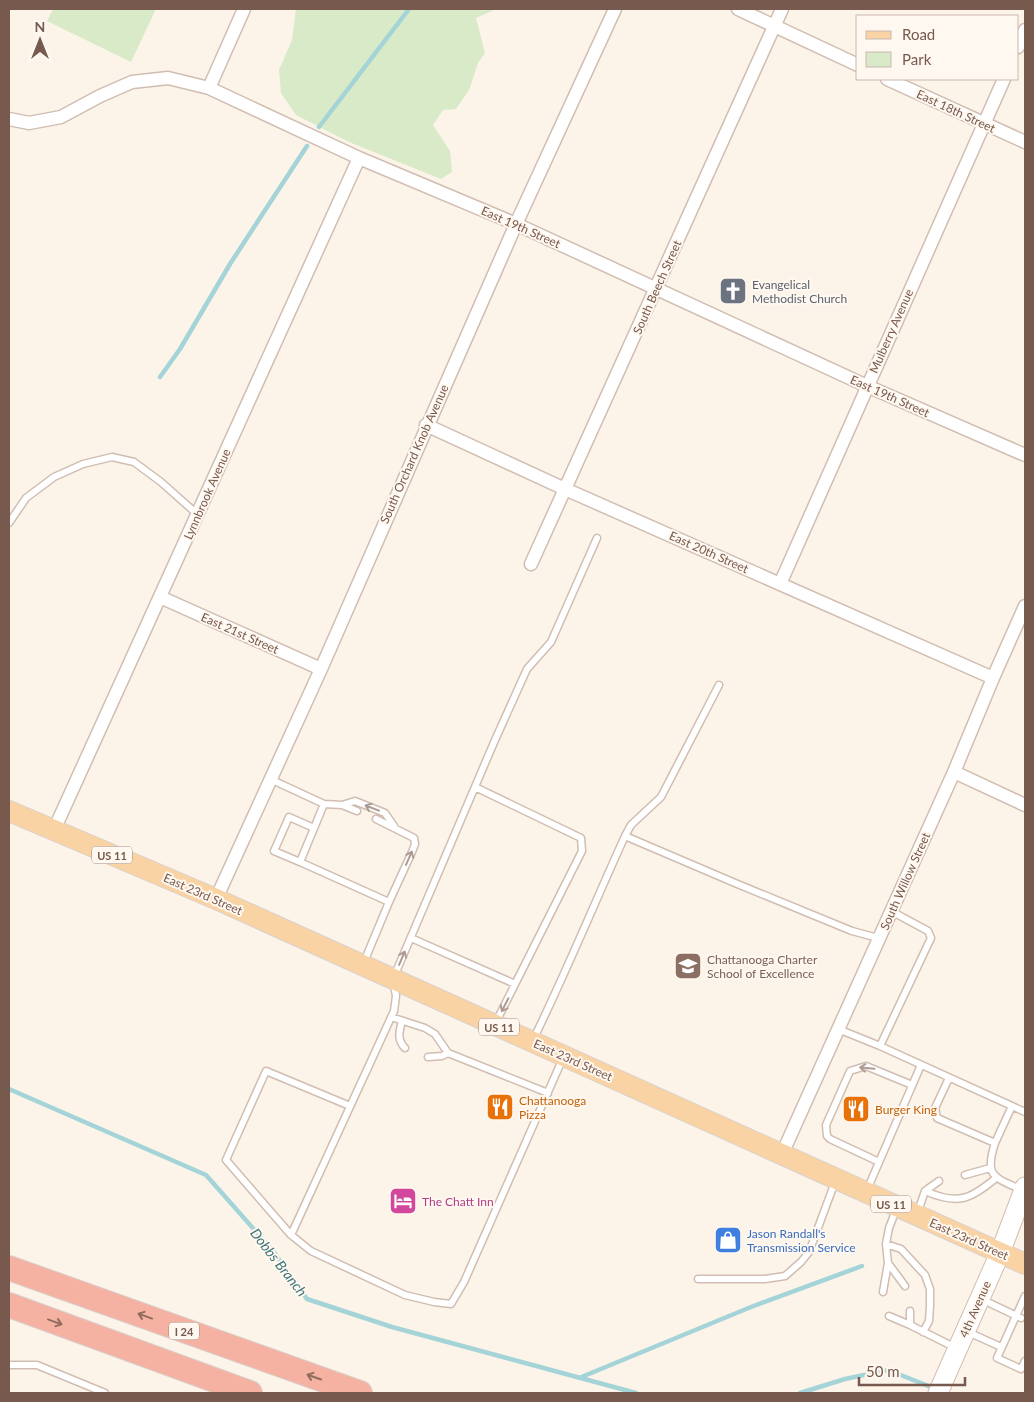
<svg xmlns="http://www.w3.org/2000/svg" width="1034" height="1402" viewBox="0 0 1034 1402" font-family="Lato,sans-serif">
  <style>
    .green { fill: #d8eac7 }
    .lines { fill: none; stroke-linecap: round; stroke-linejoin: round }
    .stream { stroke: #a4d3d8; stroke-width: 4.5 }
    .service-casing { stroke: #d1bdb1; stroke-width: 9 }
    .minor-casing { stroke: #d1bdb1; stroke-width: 15 }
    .secondary-casing { stroke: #d4bdaf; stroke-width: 21 }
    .primary-casing { stroke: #d9d1cd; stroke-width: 22 }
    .motorway-casing { stroke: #d9d1cd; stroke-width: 26 }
    .service { stroke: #fff; stroke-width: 6 }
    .minor { stroke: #fff; stroke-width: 12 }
    .secondary { stroke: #fff; stroke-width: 19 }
    .primary { stroke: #f9d3a4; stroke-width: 20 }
    .motorway { stroke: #f5b2a2; stroke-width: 24 }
    .oneway { stroke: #ad9b94 }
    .oneway2 { stroke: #906b5e }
    .labels { text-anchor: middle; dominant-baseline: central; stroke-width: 4; stroke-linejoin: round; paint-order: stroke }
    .shield { fill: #fff8f0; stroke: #a0897e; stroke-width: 1 }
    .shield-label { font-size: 11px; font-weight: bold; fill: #77594d }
    .street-label { font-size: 12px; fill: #77594d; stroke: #fff8f0 }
    .worship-label { font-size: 12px; fill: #5b616d; stroke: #fff8f0; text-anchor: start }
    .education-label { font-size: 12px; fill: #785e54; stroke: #fff8f0; text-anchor: start }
    .food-label { font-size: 12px; fill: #c56008; stroke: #fff8f0; text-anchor: start }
    .hotel-label { font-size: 12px; fill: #b23c85; stroke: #fff8f0; text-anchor: start }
    .shop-label { font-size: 12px; fill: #366cbe; stroke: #fff8f0; text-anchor: start }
    .water-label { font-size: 14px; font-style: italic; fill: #40767c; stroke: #fff8f0 }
  </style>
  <rect width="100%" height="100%" fill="#fcf4e9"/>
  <!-- green -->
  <path class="green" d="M53 9H156L131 62 47 21Z
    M296 9H496L476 18 485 53 478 63 469 90 456 109 443 110 433 125 450 151 452 172 441 179 349 142 296 115 281 93 279 70 292 40Z"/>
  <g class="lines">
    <!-- stream -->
    <path class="stream" d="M319 127 409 9
      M160 377 180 349 230 264 307 146
      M9 1089 206 1175 273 1251 307 1299 392 1327 636 1393
      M579 1378 751 1307 862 1266
      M800 1393 845 1379 888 1370 936 1389"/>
    <!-- service casing -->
    <g class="service-casing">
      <path id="service" d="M9 523 26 498 54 477 83 464 112 457 134 462 161 482 197 514
        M270 779 324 804 300 862 389 902 364 962
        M475 787 581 838 582 851 496 1022
        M324 804 342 805 357 811
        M342 805 355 801 385 813 394 826
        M376 819 414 838 415 844 412 852 389 902
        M625 836 631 825 661 797 719 685
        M300 862 274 851 289 817 314 828
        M891 911 928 931 931 938 880 1046 1025 1112
        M411 938 515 984
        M391 1017 425 1028 435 1034 448 1053 548 1093
        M402 1021C399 1032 397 1040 405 1048
        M838 1029 880 1046
        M533 1040C566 973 594 904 625 836L735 883 852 931 878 938
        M428 1057 442 1056 448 1053
        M563 1058 464 1282 451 1304 434 1302 405 1295 311 1251 291 1235 394 1011 396 996 393 979 495 740 527 669 551 642 597 538
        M949 1078 935 1108 937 1118 995 1143 1012 1106
        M995 1143C984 1177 994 1177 1022 1190
        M879 1162 830 1139 827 1136 826 1125 850 1071 866 1066 912 1085
        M965 1175 990 1168
        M867 1190 921 1065
        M925 1191C957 1205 970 1200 996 1178
        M917 1214 925 1191 939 1181
        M291 1235 226 1160 266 1071 350 1106
        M886 1244 901 1249 925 1275 930 1289V1306L929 1321 923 1332
        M888 1263 905 1286
        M698 1279H765L785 1276 801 1262 809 1252 835 1182
        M883 1292 888 1263 886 1244 889 1228 896 1210
        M1025 1296 997 1358 1021 1369 1025 1361
        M981 1299 1021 1318
        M889 1316 910 1325V1311
        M910 1325 956 1348
        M968 1332 1001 1347
        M9 1365H37L105 1393"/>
    </g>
    <!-- minor casing -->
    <g class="minor-casing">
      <path id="minor" d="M738 9 858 65
        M1018 47 1025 30
        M887 79 1025 142
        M209 88 244 9
        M9 119 29 123 61 117 100 96 132 82 168 78 209 88 359 158 516 224 867 386 1025 455
        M426 425 565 489 993 678
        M531 564 782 9
        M780 584 1004 79
        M160 597 321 669
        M954 772 1025 805
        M54 830 359 158
        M216 899 321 669 516 224 615 9
        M782 1154 954 772 993 678 1025 606"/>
    </g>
    <!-- secondary casing -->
    <g class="secondary-casing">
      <path id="secondary" d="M938 1393 1000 1253 1025 1187"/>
    </g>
    <!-- primary casing -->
    <g class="primary-casing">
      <path id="primary" d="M9 811 216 899 1025 1264"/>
    </g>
    <!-- motorway casing -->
    <g class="motorway-casing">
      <path id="motorway" d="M9 1268 360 1393
        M9 1305 250 1393"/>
    </g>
    <!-- service -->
    <use href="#service" class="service"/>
    <!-- minor -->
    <use href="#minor" class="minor"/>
    <!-- secondary -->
    <use href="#secondary" class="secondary"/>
    <!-- primary -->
    <use href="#primary" class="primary"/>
    <!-- motorway -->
    <use href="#motorway" class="motorway"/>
  </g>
  <!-- one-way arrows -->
  <defs><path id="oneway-shaft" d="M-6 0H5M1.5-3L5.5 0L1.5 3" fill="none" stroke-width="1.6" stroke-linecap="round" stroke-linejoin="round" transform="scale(1.25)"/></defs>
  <g class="oneway">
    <use href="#oneway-shaft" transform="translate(372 808) rotate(-159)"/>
    <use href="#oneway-shaft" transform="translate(409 858) rotate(-66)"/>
    <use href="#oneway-shaft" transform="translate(402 958) rotate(-67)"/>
    <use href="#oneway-shaft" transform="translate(505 1005) rotate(117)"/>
    <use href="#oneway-shaft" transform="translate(867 1068) rotate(-175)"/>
  </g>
  <g class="oneway2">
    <use href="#oneway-shaft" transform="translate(145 1316) rotate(-160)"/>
    <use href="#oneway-shaft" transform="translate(55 1322) rotate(20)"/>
    <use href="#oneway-shaft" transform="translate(314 1377) rotate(-161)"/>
  </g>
  <!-- icons -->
  <defs>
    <g id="church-square" transform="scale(1.4375)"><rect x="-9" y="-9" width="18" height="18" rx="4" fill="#6b7280" stroke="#fff8f0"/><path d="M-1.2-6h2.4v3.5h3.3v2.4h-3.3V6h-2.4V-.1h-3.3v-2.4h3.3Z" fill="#fff"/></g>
    <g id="school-square" transform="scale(1.4375)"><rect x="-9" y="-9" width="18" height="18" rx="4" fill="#8d6e63" stroke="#fff8f0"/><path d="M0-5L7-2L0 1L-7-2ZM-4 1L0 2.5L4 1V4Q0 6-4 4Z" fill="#fff"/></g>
    <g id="restaurant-square" transform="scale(1.4375)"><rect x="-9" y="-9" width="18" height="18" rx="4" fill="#e8710a" stroke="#fff8f0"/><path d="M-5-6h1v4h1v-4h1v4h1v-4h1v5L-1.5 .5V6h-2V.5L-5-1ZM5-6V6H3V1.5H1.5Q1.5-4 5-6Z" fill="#fff"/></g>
    <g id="hotel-square" transform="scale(1.4375)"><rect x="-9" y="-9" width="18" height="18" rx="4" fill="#d1479c" stroke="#fff8f0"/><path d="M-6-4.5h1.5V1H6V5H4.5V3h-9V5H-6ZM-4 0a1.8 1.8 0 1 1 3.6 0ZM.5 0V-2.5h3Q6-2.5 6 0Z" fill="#fff"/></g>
    <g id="shop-square" transform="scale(1.4375)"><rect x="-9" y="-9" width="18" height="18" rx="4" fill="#3f7fe0" stroke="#fff8f0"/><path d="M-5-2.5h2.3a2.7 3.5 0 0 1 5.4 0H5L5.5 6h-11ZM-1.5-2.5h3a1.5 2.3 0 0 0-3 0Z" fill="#fff"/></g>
  </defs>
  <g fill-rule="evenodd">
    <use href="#church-square" x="733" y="291"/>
    <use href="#school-square" x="688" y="966"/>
    <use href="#restaurant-square" x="500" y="1107"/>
    <use href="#restaurant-square" x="856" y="1109"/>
    <use href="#hotel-square" x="403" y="1201"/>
    <use href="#shop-square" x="728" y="1240"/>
  </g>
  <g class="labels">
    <!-- shield labels -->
    <g class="shield">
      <rect x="92" y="846.5" width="40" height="17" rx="4"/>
      <rect x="479" y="1018.5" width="40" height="17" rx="4"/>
      <rect x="871" y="1195.5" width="40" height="17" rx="4"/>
      <rect x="169" y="1322.5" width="30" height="17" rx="4"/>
    </g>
    <g class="shield-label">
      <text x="112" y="855">US 11</text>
      <text x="499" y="1027">US 11</text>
      <text x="891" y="1204">US 11</text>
      <text x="184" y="1331">I 24</text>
    </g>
    <!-- street labels -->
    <g class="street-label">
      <text transform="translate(956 111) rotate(25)">East 18th Street</text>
      <text transform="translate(521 227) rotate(24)">East 19th Street</text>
      <text transform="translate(657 287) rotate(-66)">South Beech Street</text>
      <text transform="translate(891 331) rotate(-66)">Mulberry Avenue</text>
      <text transform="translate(890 396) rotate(24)">East 19th Street</text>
      <text transform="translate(414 454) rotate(-66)">South Orchard Knob Avenue</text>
      <text transform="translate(207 494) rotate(-66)">Lynnbrook Avenue</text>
      <text transform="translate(709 552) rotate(24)">East 20th Street</text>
      <text transform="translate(240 633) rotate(24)">East 21st Street</text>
      <text transform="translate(905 881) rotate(-66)">South Willow Street</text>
      <text transform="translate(203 894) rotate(24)">East 23rd Street</text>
      <text transform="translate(573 1060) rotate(24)">East 23rd Street</text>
      <text transform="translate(969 1239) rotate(24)">East 23rd Street</text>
      <text transform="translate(975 1309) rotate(-66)">4th Avenue</text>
    </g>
    <!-- worship labels -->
    <g class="worship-label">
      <text x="752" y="284">Evangelical<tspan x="752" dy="14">Methodist Church</tspan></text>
    </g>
    <!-- education labels -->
    <g class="education-label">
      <text x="707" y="959">Chattanooga Charter<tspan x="707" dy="14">School of Excellence</tspan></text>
    </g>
    <!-- food labels -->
    <g class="food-label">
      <text x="519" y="1100">Chattanooga<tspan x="519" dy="14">Pizza</tspan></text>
      <text x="875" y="1109">Burger King</text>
    </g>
    <!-- hotel labels -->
    <g class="hotel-label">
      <text x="422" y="1201">The Chatt Inn</text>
    </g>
    <!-- shop labels -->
    <g class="shop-label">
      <text x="747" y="1233">Jason Randall's<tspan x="747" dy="14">Transmission Service</tspan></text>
    </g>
    <!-- water labels -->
    <g class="water-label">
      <text transform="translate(279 1262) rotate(52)">Dobbs Branch</text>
    </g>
  </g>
  <!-- border -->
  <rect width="1034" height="1402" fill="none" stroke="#77594d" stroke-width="20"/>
  <!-- legend -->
  <rect x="856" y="15" width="162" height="65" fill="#fff8f0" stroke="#c9b8af"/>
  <rect x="866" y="31" width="25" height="8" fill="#f9d3a4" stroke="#c9b8af"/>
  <text x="902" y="40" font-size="15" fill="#77594d">Road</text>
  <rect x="866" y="52" width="25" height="15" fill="#d8eac7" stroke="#c9b8af"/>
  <text x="902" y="65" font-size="15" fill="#77594d">Park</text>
  <!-- north arrow -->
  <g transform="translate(40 40)" stroke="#fff8f0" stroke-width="4" paint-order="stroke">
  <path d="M0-4L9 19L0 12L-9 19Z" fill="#77594d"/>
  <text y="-8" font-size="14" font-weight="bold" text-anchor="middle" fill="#77594d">N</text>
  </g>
  <!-- scale -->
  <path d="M859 1377v8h106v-8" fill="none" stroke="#77594d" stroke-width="2.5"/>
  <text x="866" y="1377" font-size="15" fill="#77594d" stroke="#fff8f0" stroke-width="4" paint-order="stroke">50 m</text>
</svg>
